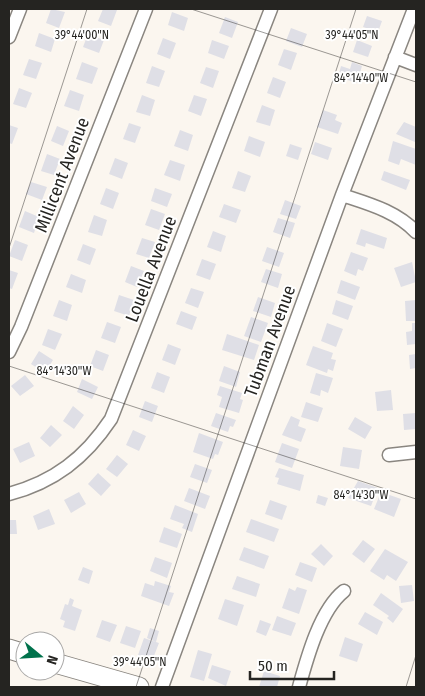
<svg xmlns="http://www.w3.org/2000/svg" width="425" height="696" viewBox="0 0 425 696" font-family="'Fira Sans Condensed',sans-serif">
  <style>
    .building { fill: #dfdfe6 }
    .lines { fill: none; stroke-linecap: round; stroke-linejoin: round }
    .street-casing { stroke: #8a8680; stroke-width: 15 }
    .secondary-casing { stroke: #8a8680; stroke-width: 21 }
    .street { stroke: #fff; stroke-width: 12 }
    .secondary { stroke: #fff; stroke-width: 19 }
    .ticks { fill: none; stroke: #252421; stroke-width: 1; stroke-opacity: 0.45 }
    .labels { text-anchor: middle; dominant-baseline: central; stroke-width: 4; stroke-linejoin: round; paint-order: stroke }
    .street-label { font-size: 18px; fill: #252421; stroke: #fff }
    .ticks-label { font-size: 12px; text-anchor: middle; fill: #252421; stroke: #fff; stroke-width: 4; stroke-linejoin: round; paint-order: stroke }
  </style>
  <rect width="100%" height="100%" fill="#fbf6ef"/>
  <!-- building -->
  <path class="building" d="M51 9 65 12 59 28 46 23Z
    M103 9 117 10 111 26 98 21Z
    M172 12 188 18 184 31 168 25Z
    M367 16 382 21 378 32 363 27Z
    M225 17 238 22 232 38 219 33Z
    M291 28 307 34 302 47 286 41Z
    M39 33 55 39 51 52 35 46Z
    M88 34 104 40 99 53 83 47Z
    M163 38 176 43 170 59 157 54Z
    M212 40 229 46 224 59 208 53Z
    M357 40 372 46 368 57 353 52Z
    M284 49 297 53 291 70 278 65Z
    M29 59 42 63 36 79 23 75Z
    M82 62 98 68 92 84 76 79Z
    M352 62 362 66 357 83 338 77 341 66 350 69Z
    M152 66 165 71 159 87 146 83Z
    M206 67 219 71 213 88 200 83Z
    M273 77 286 82 280 98 267 93Z
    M19 88 32 93 26 108 13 104Z
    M70 90 84 95 79 111 64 106Z
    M142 95 155 100 150 116 136 112Z
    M194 95 207 99 201 116 188 111Z
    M262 105 275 110 270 126 256 122Z
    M323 110 337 115 335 120 342 123 338 134 317 127Z
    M404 122 416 127 415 142 396 134Z
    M129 123 141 127 135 143 123 139Z
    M9 125 18 128 12 144 9 143Z
    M57 126 69 131 63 146 51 141Z
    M180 130 193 135 188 151 174 146Z
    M249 136 265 142 260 157 244 151Z
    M393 141 416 149V165L401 159 399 165 388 161Z
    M315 142 332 148 328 160 311 154Z
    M290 144 302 148 298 160 286 156Z
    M47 154 60 159 54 175 41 171Z
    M115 158 128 163 122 179 109 174Z
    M170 160 185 165 180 181 164 175Z
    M238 171 251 176 245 192 232 188Z
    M384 171 410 180 406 190 381 180Z
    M31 182 47 187 42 200 26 194Z
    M106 188 119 193 113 209 100 204Z
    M155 188 172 194 167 207 151 201Z
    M285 200 301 206 296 219 280 214Z
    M224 204 241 210 236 223 219 217Z
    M151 209 165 214 159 230 145 225Z
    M25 211 39 217 34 233 19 227Z
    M94 215 107 220 102 236 88 232Z
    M278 218 295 223 290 238 273 232Z
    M361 229 387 238 384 249 366 243 365 247 356 244Z
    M213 231 226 236 221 252 207 247Z
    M142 238 155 242 149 258 136 254Z
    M15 240 28 245 22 261 9 256Z
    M83 244 96 249 90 265 77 260Z
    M267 247 284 253 279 267 262 261Z
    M351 252 368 258 363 271 358 269 356 276 344 271Z
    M202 259 216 264 210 280 196 275Z
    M412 262 416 282 401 287 394 268Z
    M131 266 144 271 137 287 125 282Z
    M266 269 282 274 278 288 261 282Z
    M9 270 18 273 12 289 9 288Z
    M71 274 86 280 82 293 66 287Z
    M341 280 360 287 355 300 337 293Z
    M191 288 204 292 198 308 185 303Z
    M119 295 134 300 129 316 114 311Z
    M258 297 275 303 271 317 253 311Z
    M59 300 72 305 67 321 53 316Z
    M336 300 353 306 348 320 332 314Z
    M416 300V321H406L405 301Z
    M181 311 197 317 192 330 176 324Z
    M251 317 268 323 261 342 244 336Z
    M107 322 121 327 115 343 101 338Z
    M327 323 343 329 336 347 321 341Z
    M412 323H416V344L407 345 406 332 412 331Z
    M48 329 62 334 55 350 42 345Z
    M227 334 259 345 254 360 222 350Z
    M168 344 181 349 175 365 162 360Z
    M313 346 333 353 331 359 336 360 333 371 328 369 327 373 306 365Z
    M96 350 109 355 103 371 90 366Z
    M39 351 53 360 45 373 31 364Z
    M416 354V368L410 369 409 355Z
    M224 366 240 372 236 387 219 381Z
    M157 372 170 377 164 393 151 388Z
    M316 373 333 378 328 393 321 390 320 396 310 393Z
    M25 375 34 386 20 396 11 386Z
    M82 379 98 387 92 399 77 392Z
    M220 386 242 393 240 399 243 400 239 413 219 407 222 397 217 395Z
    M391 390 393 410 377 411 375 392Z
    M145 401 158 406 152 422 139 417Z
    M306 402 323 408 318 422 301 417Z
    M73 406 84 415 74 429 63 421Z
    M216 413 236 420 233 427 230 426 228 432 211 426Z
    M416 413V429L404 430 403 414Z
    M291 416 300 420 298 426 306 429 301 442 282 435Z
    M355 417 372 427 365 439 348 429Z
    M51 425 62 435 50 447 40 438Z
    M133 430 146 436 139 451 126 445Z
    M199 433 223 442 218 455 215 454 213 459 193 452Z
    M29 442 35 456 20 463 13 449Z
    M282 443 299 449 292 468 275 462Z
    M343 447 362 450 359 469 340 466Z
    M117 455 128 464 117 477 106 469Z
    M195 464 212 470 207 483 190 477Z
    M279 468 304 475 300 491 277 484 279 478 275 477Z
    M98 473 111 485 101 496 88 484Z
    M358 481 378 488 371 506 348 498Z
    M189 488 210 496 205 509 184 501Z
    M79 492 86 504 71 513 64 500Z
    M381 492 401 499 394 517 374 509Z
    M318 495 328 498 325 506 316 503Z
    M270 500 287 506 282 520 265 514Z
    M175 505 198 514 192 532 182 528 184 524 170 519Z
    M49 509 55 524 38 530 33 516Z
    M251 519 279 529 274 542 246 532Z
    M9 520H16L17 534H9Z
    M164 527 182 534 177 548 159 542Z
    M363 540 375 549 364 563 352 554Z
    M321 544 333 556 324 566 311 554Z
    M244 547 269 556 264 569 239 560Z
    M385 549 408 562 396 581 387 575 384 580 370 571Z
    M155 557 172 563 167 578 150 571Z
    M300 562 317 568 312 582 295 575Z
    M83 567 93 571 89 584 78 580Z
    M237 576 260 584 256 597 232 589Z
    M155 581 171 586 169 592 174 593 169 606 141 596 145 583 154 586Z
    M412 585 414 601 401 603 399 586Z
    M297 587 307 590 299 614 282 608 289 588 295 591Z
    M381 593 403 609 393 623 387 618 389 616 373 605Z
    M70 598 74 600 72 606 82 610 75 631 63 627 65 621 60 619 65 604 68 605Z
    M225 599 244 605 237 626 218 619Z
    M365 612 383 622 377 635 358 624Z
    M277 616 296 623 291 636 272 630Z
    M102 620 117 625 110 642 96 637Z
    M260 620 271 624 266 636 256 632Z
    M126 626 141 631 135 648 120 643Z
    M150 628 159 631 156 642 147 638Z
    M345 637 363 644 357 662 339 656Z
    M144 638 159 643 150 666 136 661Z
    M198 650 212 654 204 681 190 677Z
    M212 665 231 671 226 686 208 678Z
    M264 671 280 676 277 687H259Z"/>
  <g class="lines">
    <!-- street casing -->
    <g class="street-casing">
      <path id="street" d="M9 37 20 9
        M395 57 416 65
        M342 195C369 204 396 211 416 232
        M9 352 21 327 146 9
        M389 455 416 452
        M9 494C54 482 85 458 111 419L271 9
        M162 687 342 195 414 9
        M299 687C307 658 320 610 344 591"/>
    </g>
    <!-- secondary casing -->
    <g class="secondary-casing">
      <path id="secondary" d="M9 649 25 654
        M55 663 139 687"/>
    </g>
    <!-- street -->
    <use href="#street" class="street"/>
    <!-- secondary -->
    <use href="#secondary" class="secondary"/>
  </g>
  <!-- ticks -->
  <path class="ticks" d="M191 9 416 82M9 248 87 9M9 366 416 499M136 687 356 9M406 687 416 655"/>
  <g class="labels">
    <!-- street labels -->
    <g class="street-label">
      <text transform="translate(62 175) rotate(-69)">Millicent Avenue</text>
      <text transform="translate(151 269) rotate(-69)">Louella Avenue</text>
      <text transform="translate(270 341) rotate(-70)">Tubman Avenue</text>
    </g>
  </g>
  <g class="ticks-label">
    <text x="82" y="39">39°44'00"N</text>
    <text x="352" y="39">39°44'05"N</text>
    <text x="361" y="82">84°14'40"W</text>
    <text x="64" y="375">84°14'30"W</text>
    <text x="361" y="499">84°14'30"W</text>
    <text x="140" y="666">39°44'05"N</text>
  </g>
  <!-- border -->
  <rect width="425" height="696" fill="none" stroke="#252421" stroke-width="20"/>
  <!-- north arrow -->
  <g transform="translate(40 656) rotate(108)"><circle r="24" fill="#ffffff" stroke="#a8a7a6"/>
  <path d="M0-4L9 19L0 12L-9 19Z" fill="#00724c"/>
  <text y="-8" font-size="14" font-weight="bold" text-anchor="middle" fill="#252421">N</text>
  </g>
  <!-- scale -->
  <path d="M250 671v8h84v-8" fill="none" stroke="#252421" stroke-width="2.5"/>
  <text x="258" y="671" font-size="15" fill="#252421" stroke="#ffffff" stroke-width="4" paint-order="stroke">50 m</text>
</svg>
